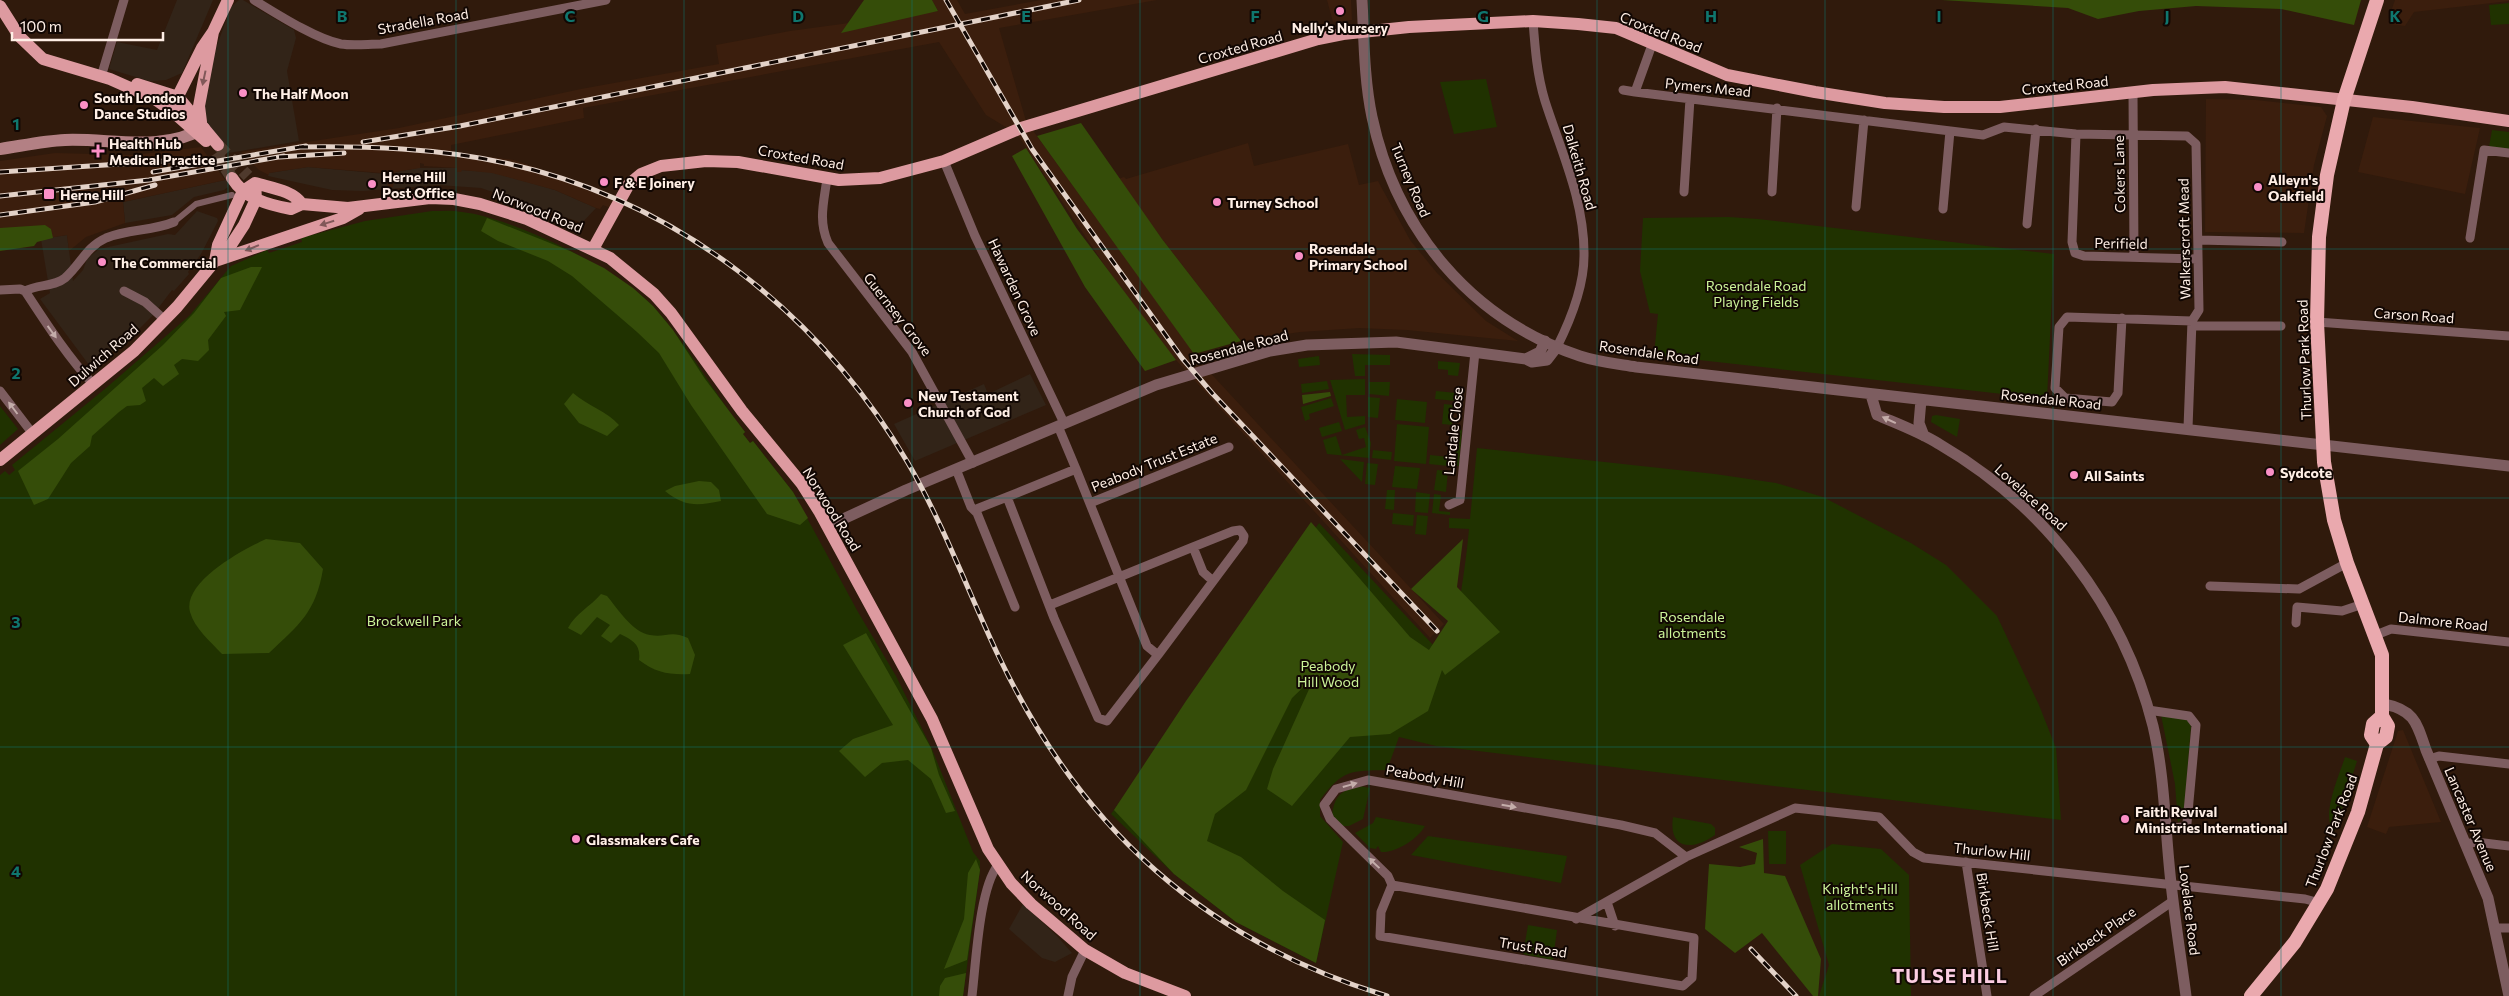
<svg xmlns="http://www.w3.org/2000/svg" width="2509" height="996" viewBox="0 0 2509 996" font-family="Commissioner,sans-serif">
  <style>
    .commercial { fill: #322418 }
    .built { fill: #3b1e0d }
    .green { fill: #203200 }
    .forest { fill: #354d09 }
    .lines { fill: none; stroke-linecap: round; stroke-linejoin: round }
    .primary-tunnel { stroke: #4f3a2d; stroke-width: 12; stroke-dasharray: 12 6; stroke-linecap: butt }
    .pedestrian { stroke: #7d5d60; stroke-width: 6 }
    .minor { stroke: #7d5d60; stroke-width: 9 }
    .tertiary { stroke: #7d5d60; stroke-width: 11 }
    .secondary { stroke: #b38084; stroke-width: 12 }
    .primary { stroke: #dd9aa0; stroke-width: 12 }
    .trunk { stroke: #eaa9ae; stroke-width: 14 }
    .rail-casing { stroke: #e3d2c8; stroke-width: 5 }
    .rail { stroke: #110703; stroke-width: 3; stroke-dasharray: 9; stroke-linecap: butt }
    .oneway { fill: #815859 }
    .oneway2 { fill: #c4adaa }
    .grid { fill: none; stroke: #0f766e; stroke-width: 1; stroke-opacity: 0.55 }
    .poi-dot { fill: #fa8fc6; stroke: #110703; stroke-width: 2 }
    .labels { text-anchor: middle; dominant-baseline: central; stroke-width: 4; stroke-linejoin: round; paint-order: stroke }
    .street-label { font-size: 14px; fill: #ffefe6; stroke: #110703 }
    .poi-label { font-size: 14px; font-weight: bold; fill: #ffefe6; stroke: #110703; text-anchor: start }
    .park-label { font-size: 14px; fill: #ccf499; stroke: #110703 }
    .district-label { font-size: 19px; font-weight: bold; letter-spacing: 1px; fill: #fccde2; stroke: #110703 }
    .grid-label { font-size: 16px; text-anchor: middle; font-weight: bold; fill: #0f766e; stroke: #110703; stroke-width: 4; stroke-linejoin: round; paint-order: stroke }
  </style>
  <rect width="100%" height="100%" fill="#301a0c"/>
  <!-- commercial -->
  <path class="commercial" d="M177 0H213L182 73 166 80 149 81 109 69 117 42 157 50Z
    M239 0H243L294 30 296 38 287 71 299 141 229 153 207 126 203 112 212 59 231 7Z
    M308 167 386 174 417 168H457V172L461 170 492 172 555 190 596 208 582 223 481 188 438 185 363 191 332 190 268 176 269 173Z
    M230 179 228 187 224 190 194 197 172 215 125 223 123 202Z
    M197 211 217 218 218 221 201 254 188 272 189 274 174 291 172 290 153 315 135 333 92 369 40 299 50 293 41 239 67 235 73 281 83 270 87 259 99 249 168 234 175 235Z
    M1030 374 1046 405 915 461 894 424 984 384 988 394Z
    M1023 904 1057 936 1072 953 1055 962 1042 958 1009 929Z"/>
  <!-- built -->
  <path class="built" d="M932 0H957L965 14 1041 0H1157L999 28 1026 121 1202 364 1444 624 1430 638 1165 348 1105 266 1017 134 986 115 939 42 583 108 584 118 451 145V152L514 160 611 194 624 200 616 210 603 205 600 209 596 208 555 190 492 173 462 170 461 172H457V168L424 166V164L420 163V168L395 172 393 187 388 188 386 174 382 173 308 167 269 173V175L259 170 241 152 399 128 581 89 719 64 716 45 790 31 938 11Z
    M1327 0H1351L1352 20 1333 22Z
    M2395 0H2509V1L2414 12 2405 26 2389 24 2388 20Z
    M2206 99 2256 100 2321 107 2327 116 2314 165 2304 233 2205 232Z
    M2373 117 2480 128 2465 194 2358 172Z
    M1248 143 1254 166 1348 144 1359 185 1378 181 1410 240 1437 273 1486 321 1518 341 1407 330 1359 328 1300 332 1241 341 1162 239 1118 179 1124 177 1126 179Z
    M201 147 225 180 123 202 125 223 86 237 69 251 67 235 41 239 0 236V161L55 153 134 155Z
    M2403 730 2441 822 2389 827 2386 834 2367 827 2398 731Z"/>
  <!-- green -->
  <path class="green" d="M2509 3V24L2491 25 2489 5Z
    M1486 79 1497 127 1454 134 1440 82Z
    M2492 130 2509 132V150L2489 147Z
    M432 211C442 211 452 210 462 212 511 217 620 270 654 307 688 345 713 392 745 432L743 434 750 443 753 441 793 492 858 612 896 676 932 749 973 852 980 861V870L963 996H0V475L5 471 9 475 15 470 12 465 106 388 189 316 231 266 267 250 269 253 302 242 301 238 365 221Z
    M1729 217 1758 219 2054 254 2047 399 1654 355 1658 314 1650 313 1640 271 1643 218Z
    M1352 354 1390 355V365H1365V376H1355Z
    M1319 356 1320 365 1299 367 1298 359Z
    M1438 361 1460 363 1458 376 1448 375V370L1438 369Z
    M1365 379V395H1346L1347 417 1365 416V424L1345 430 1330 380Z
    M1327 381 1329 389 1302 393 1301 384Z
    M1369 382H1390L1389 396 1369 394Z
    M1436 391 1457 393 1456 401 1435 399Z
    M1368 397 1380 398 1378 418 1368 417Z
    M1331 398 1334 406 1309 414 1310 419 1305 421 1301 407Z
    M1397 399 1427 402 1425 423 1395 420Z
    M1444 404 1454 405 1452 425 1442 424Z
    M0 406 18 429 0 445Z
    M1936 415 1960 419 1957 437 1931 422 1932 416Z
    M1339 422 1342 431 1322 437 1319 428Z
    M1397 424 1429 427 1426 464 1394 461Z
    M1365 427 1371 443 1369 458 1327 454 1323 440 1336 436 1342 455 1366 447 1364 438 1359 439 1356 430Z
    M1455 429 1462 430 1459 466 1451 465Z
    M1477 448 1715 474 1776 483 1823 497 1911 543 1946 565 1997 616 2039 705 2056 748 2061 820 1436 746 1399 737 1387 770C1351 771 1343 769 1320 800V816L1343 842 1316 963 1236 922 1174 874 1111 814 1319 523 1450 663C1456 618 1465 575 1469 529L1449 528V518L1470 519Z
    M1373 450 1392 452 1391 460 1372 458Z
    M1430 455 1449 457 1448 466 1429 464Z
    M1340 459 1364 462 1362 482Z
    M1367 463 1378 464 1375 485 1365 484Z
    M1395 466 1420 468 1417 489 1392 487Z
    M1437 470 1448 471 1446 492 1434 490Z
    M1387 490H1395L1394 510 1385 509Z
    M1416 492 1430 494 1428 513 1415 512Z
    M1434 494 1441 495 1439 511 1450 512V515L1432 513Z
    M1393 513 1414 515 1413 526 1392 524Z
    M1417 515 1428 516 1426 535 1415 534Z
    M2161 715 2188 720 2191 726 2184 813 2178 823 2175 784Z
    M2345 757 2357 761 2335 831C2319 820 2340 773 2345 757Z
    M1360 786 1370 788 1363 819 1349 826H1343L1332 816C1334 796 1341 790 1360 786Z
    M1376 817 1425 826C1418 839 1396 853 1381 852L1378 846 1376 849 1370 848 1355 833 1373 823Z
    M1673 817 1711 824 1715 828V835C1693 851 1668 850 1673 817Z
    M1768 831H1786V864H1769Z
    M1428 836 1567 856 1561 883 1411 855Z
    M1832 844 1881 849 1909 875 1911 996H1819L1829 965 1800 865Z
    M1528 925 1557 930 1553 960 1523 954Z"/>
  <!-- forest -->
  <path class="forest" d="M864 0H932L938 11 841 33Z
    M1942 0H2361L2354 25 2281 9 2196 6 2139 11 2098 19 2068 8Z
    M1081 123 1162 239 1241 341 1194 354 1037 136Z
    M1026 148 1077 229 1176 360 1145 371 1085 287 1012 156Z
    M487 218 570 251 604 268 633 288 653 306 673 330 705 379 745 432 743 434 750 443 753 441 793 492 808 518 800 525 767 514 691 405 659 353 637 332 572 276 548 261 498 241 481 231Z
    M45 225 51 229 53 238 37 242 34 246 0 251V228Z
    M251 267H262L240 310 224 312 226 316 208 340 209 350 198 361 182 359 174 365 179 374 163 386 154 378 142 388 146 401 140 405 127 406 119 412 92 436 90 446 71 463 48 499 34 505 18 471 58 439 163 345 194 313 221 278Z
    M1330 392 1331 396 1303 404 1302 395Z
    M573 393C588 406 607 411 619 425L607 436 579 423 564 404Z
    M699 481 711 482 719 490 721 501C697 506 685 507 665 491L675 486Z
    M1311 522 1410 637 1429 650 1448 621 1411 589 1463 539 1457 587 1500 632 1445 675 1442 670 1428 711 1390 734 1350 737 1292 806 1267 789 1273 769 1315 676 1292 698 1246 790 1215 814 1207 841 1241 857 1283 891 1325 920 1316 963 1236 922 1174 874 1114 810 1186 701Z
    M266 539 300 543 323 569C316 612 299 625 269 653L222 654C210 641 195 629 190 612 182 582 244 549 266 539Z
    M601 594 607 596C618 609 632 632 650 635 666 638 670 630 688 638L695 655 690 674C670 675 656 673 639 660 641 645 633 640 620 634L611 643 601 636 610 625 597 617 581 635 568 628C575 614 591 606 601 594Z
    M866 633 931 748 939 775 955 811 946 813 931 779 908 760 882 763 865 777 839 751 853 739 893 725 843 645Z
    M1763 839 1764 873 1785 876 1821 959 1818 996H1813L1762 933 1735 953 1705 929 1709 864 1740 867 1755 864 1757 853 1739 847Z
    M976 859 980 870 967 960 944 969 964 919 968 873Z
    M966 973 963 996H939L940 986 945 978Z"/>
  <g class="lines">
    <!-- primary-tunnel -->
    <path class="primary-tunnel" d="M218 145 248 176
      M216 153 232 178"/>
    <!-- pedestrian -->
    <path class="pedestrian" d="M174 222 196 204 232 195"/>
    <!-- minor -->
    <path class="minor" d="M254 0C277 14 316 39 341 44 354 46 368 44 381 44L606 0
      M1533 21C1535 48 1537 75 1545 101 1561 151 1585 202 1584 256 1584 286 1570 321 1557 347
      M1653 42 1635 92 1983 135 2004 127 2076 134 2187 136 2196 144 2199 310 2192 321 2188 428
      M101 77 124 0
      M1623 90 1635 92
      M2133 93 2134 256
      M2076 134 2072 242 2075 253 2084 256 2197 259
      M944 161 975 236 1064 423
      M827 178C824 202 818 220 828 243L912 352 973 463
      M1684 192 1690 99
      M1772 192 1777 108
      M1856 207 1864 120
      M1943 209 1950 131
      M2027 224 2036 129
      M2470 238 2484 150 2509 153
      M2198 240 2282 242
      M0 290 20 289 25 291C38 284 54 287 65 278 81 264 86 247 106 238 128 229 153 231 174 222
      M25 291C46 323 67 356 93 384
      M124 291 145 302 165 320
      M2122 318 2118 393 2112 402 2065 398 2055 388 2059 327 2067 317 2192 321
      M2317 322 2509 336
      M2192 326H2281
      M0 391 33 434
      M1058 426 1076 469
      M956 469 971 507 977 513 1015 607
      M1090 503 1229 447
      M1449 505 1460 500 1475 352
      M974 510 1007 497 1054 618 1098 718 1107 721 1158 655 1147 646 1076 469 1007 497
      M2210 586 2299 589 2347 563
      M1050 605 1193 547
      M2296 623 2297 607 2342 611 2363 604
      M2376 635 2391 629 2509 642
      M1158 655 1243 541 1244 536 1240 530 1233 531 1193 547 1203 572 1213 581
      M2148 710 2189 716 2196 725 2187 823 2185 827 2167 828
      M2429 759 2439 756 2509 764
      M2466 844 2476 842 2509 846
      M1686 857 1795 808 1879 817 1913 852 1924 858 2305 899 2320 903
      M1966 862 1987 996
      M1392 885 1694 938 1692 978 1683 986 1380 936 1381 912Z
      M1392 885 1388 876 1330 819 1324 805 1336 789 1368 780 1621 825 1655 833 1686 857 1576 919
      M1607 902 1615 926
      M2496 928H2509
      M972 996C976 963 979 889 998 865
      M1068 996 1072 977 1085 950
      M2034 996 2173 901"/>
    <!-- tertiary -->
    <path class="tertiary" d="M1362 0C1364 38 1364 79 1372 117 1396 229 1470 319 1580 356 1598 362 1618 364 1636 367L2509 466
      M1526 359 1532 362 1547 360 1557 347
      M1871 395 1877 415C1898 424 1920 432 1939 444 2044 505 2123 606 2153 726 2165 777 2165 831 2171 883 2175 921 2181 958 2186 996
      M1921 400 1919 423 1924 436
      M828 526 906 490 1156 385 1270 351 1307 345 1396 342 1526 359 1540 352 1545 341
      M2384 704C2415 710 2417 724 2426 750L2488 898 2509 996"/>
    <!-- secondary -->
    <path class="secondary" d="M0 149C21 146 43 141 65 140 111 138 161 153 204 128"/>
    <!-- primary -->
    <path class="primary" d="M0 6 19 36 43 59 110 79 155 99 172 111 206 141
      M137 84 178 97 218 145
      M183 114 175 105V102L202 48 213 32
      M201 122 199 106 213 32 228 0
      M232 178C245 199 269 205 291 209L302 204 348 208 430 198 454 199 480 204 527 219 610 258 654 294 671 313 742 411 802 484 819 511 932 719 988 849 1011 883 1031 904 1085 950 1125 973 1185 996
      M593 249 629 184 641 174 661 166 706 161 738 162 839 180 880 178 944 161 1021 128 1318 39 1343 34 1409 27 1533 21 1578 24 1616 28 1727 75 1815 92 1885 103 1944 107H2000L2153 90 2225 87 2412 107 2509 121
      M218 260 343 218 359 209
      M215 261 218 245 243 191 255 183C271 188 292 190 302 204
      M0 460 134 351 177 307 215 261 229 248 244 225 256 199 255 183"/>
    <!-- trunk -->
    <path class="trunk" d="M2377 744 2371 735 2373 724 2382 716
      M2251 996 2295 942 2327 889 2358 812 2377 744 2386 737 2388 726 2382 716V655L2347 563 2334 520 2324 462 2317 322 2319 237 2327 175 2344 100 2377 0"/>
    <!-- rail casing -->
    <g class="rail-casing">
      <path id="rail" d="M946 0 1032 149 1182 358 1212 393 1437 631
        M363 142 460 126 1079 0
        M299 147C367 146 437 148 505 163 676 200 820 313 908 463 943 523 969 594 999 657 1081 829 1204 940 1387 996
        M279 157 344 153
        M0 172 195 159
        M153 172 306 146
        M0 196 149 180 284 156
        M0 215 95 202 155 185
        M1751 949 1796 996"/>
    </g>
    <!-- rail -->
    <use href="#rail" class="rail"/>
  </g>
  <!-- one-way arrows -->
  <defs><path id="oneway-solid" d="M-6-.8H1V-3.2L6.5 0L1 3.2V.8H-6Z" transform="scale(1.25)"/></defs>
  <g class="oneway">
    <use href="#oneway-solid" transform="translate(204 78) rotate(102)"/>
    <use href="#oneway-solid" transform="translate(327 223) rotate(163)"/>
    <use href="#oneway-solid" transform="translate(252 248) rotate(158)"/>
  </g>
  <g class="oneway2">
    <use href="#oneway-solid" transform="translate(52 332) rotate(54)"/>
    <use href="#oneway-solid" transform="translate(13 408) rotate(-127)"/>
    <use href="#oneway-solid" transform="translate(1889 420) rotate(-155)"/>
    <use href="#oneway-solid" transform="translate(1350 785) rotate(-16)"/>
    <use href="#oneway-solid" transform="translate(1509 806) rotate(10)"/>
    <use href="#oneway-solid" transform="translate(1374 863) rotate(-137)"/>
  </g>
  <!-- grid -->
  <path class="grid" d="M228 0V996M456 0V996M684 0V996M912 0V996M1140 0V996M1369 0V996M1597 0V996M1825 0V996M2053 0V996M2281 0V996M0 249H2509M0 498H2509M0 747H2509"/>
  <!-- markers -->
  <g class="poi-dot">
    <circle cx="1340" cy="11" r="5"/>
    <circle cx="243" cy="93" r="5"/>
    <circle cx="84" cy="105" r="5"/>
    <path d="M95.5 143.5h5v5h5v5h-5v5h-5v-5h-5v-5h5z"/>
    <circle cx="604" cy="182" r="5"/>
    <circle cx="372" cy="184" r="5"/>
    <circle cx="2258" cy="187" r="5"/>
    <rect x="43" y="188" width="12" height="12" rx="2.5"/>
    <circle cx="1217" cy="202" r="5"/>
    <circle cx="1299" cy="256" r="5"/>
    <circle cx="102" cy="262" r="5"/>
    <circle cx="908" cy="403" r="5"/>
    <circle cx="2270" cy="472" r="5"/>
    <circle cx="2074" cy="475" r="5"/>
    <circle cx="2125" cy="819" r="5"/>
    <circle cx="576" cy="839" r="5"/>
  </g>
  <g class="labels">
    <!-- street labels -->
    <g class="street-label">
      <text transform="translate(423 21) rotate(-10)">Stradella Road</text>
      <text transform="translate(1661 32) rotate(22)">Croxted Road</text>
      <text transform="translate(1240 47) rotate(-16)">Croxted Road</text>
      <text transform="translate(2065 85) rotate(-6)">Croxted Road</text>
      <text transform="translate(1708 87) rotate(6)">Pymers Mead</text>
      <text transform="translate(801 157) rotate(10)">Croxted Road</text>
      <text transform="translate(1580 167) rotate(74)">Dalkeith Road</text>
      <text transform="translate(2119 174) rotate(-91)">Cokers Lane</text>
      <text transform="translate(1411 180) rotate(67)">Turney Road</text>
      <text transform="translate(538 210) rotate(22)">Norwood Road</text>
      <text transform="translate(2184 239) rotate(-91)">Walkerscroft Mead</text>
      <text transform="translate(2121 243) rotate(1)">Perifield</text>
      <text transform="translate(1015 287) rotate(65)">Hawarden Grove</text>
      <text transform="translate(898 314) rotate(52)">Guernsey Grove</text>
      <text transform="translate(2414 315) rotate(4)">Carson Road</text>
      <text transform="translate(1239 347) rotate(-15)">Rosendale Road</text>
      <text transform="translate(1649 352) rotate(8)">Rosendale Road</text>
      <text transform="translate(103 355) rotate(-41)">Dulwich Road</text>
      <text transform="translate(2304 360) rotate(-92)">Thurlow Park Road</text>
      <text transform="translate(2051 399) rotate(6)">Rosendale Road</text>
      <text transform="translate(1453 431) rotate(-84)">Lairdale Close</text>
      <text transform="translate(1154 462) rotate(-22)">Peabody Trust Estate</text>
      <text transform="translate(2031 497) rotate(42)">Lovelace Road</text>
      <text transform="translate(832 509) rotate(58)">Norwood Road</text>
      <text transform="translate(2443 621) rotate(6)">Dalmore Road</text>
      <text transform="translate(1425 776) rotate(10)">Peabody Hill</text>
      <text transform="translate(2471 819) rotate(67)">Lancaster Avenue</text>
      <text transform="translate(2331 831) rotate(-69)">Thurlow Park Road</text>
      <text transform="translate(1992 851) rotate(6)">Thurlow Hill</text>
      <text transform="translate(1059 905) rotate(42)">Norwood Road</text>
      <text transform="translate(2190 910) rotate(83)">Lovelace Road</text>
      <text transform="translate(1988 912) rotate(81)">Birkbeck Hill</text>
      <text transform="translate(2096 936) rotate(-35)">Birkbeck Place</text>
      <text transform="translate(1533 947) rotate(9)">Trust Road</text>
    </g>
    <!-- poi labels -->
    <g class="poi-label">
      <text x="1340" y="27" text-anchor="middle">Nelly’s Nursery</text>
      <text x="253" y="93">The Half Moon</text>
      <text x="94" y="97">South London<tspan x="94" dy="16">Dance Studios</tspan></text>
      <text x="109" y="143">Health Hub<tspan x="109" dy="16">Medical Practice</tspan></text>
      <text x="382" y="176">Herne Hill<tspan x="382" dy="16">Post Office</tspan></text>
      <text x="2268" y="179">Alleyn's<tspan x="2268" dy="16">Oakfield</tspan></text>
      <text x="614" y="182">F &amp; E Joinery</text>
      <text x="60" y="194">Herne Hill</text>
      <text x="1227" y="202">Turney School</text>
      <text x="1309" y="248">Rosendale<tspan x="1309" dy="16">Primary School</tspan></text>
      <text x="112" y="262">The Commercial</text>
      <text x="918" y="395">New Testament<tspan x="918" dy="16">Church of God</tspan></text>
      <text x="2280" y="472">Sydcote</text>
      <text x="2084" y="475">All Saints</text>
      <text x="2135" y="811">Faith Revival<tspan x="2135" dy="16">Ministries International</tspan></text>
      <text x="586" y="839">Glassmakers Cafe</text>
    </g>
    <!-- park labels -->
    <g class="park-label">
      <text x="1756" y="285">Rosendale Road<tspan x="1756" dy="16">Playing Fields</tspan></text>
      <text x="1692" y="616">Rosendale<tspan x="1692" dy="16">allotments</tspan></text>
      <text x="414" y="620">Brockwell Park</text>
      <text x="1328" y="665">Peabody<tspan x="1328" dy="16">Hill Wood</tspan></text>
      <text x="1860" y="888">Knight's Hill<tspan x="1860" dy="16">allotments</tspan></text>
    </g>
    <!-- district labels -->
    <g class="district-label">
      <text x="1950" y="975">TULSE HILL</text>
    </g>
  </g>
  <g class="grid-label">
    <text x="342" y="22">B</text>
    <text x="570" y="22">C</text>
    <text x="798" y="22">D</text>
    <text x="1026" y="22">E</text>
    <text x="1255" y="22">F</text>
    <text x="1483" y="22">G</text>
    <text x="1711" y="22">H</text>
    <text x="1939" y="22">I</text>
    <text x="2167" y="22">J</text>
    <text x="2395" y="22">K</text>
    <text x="16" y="130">1</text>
    <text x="16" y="379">2</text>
    <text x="16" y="628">3</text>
    <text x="16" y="877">4</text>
  </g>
  <!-- scale -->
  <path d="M12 32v8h151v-8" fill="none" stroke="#ffefe6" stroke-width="2.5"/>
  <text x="20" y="32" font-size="15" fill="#ffefe6" stroke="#110703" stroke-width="4" paint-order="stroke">100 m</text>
</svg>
